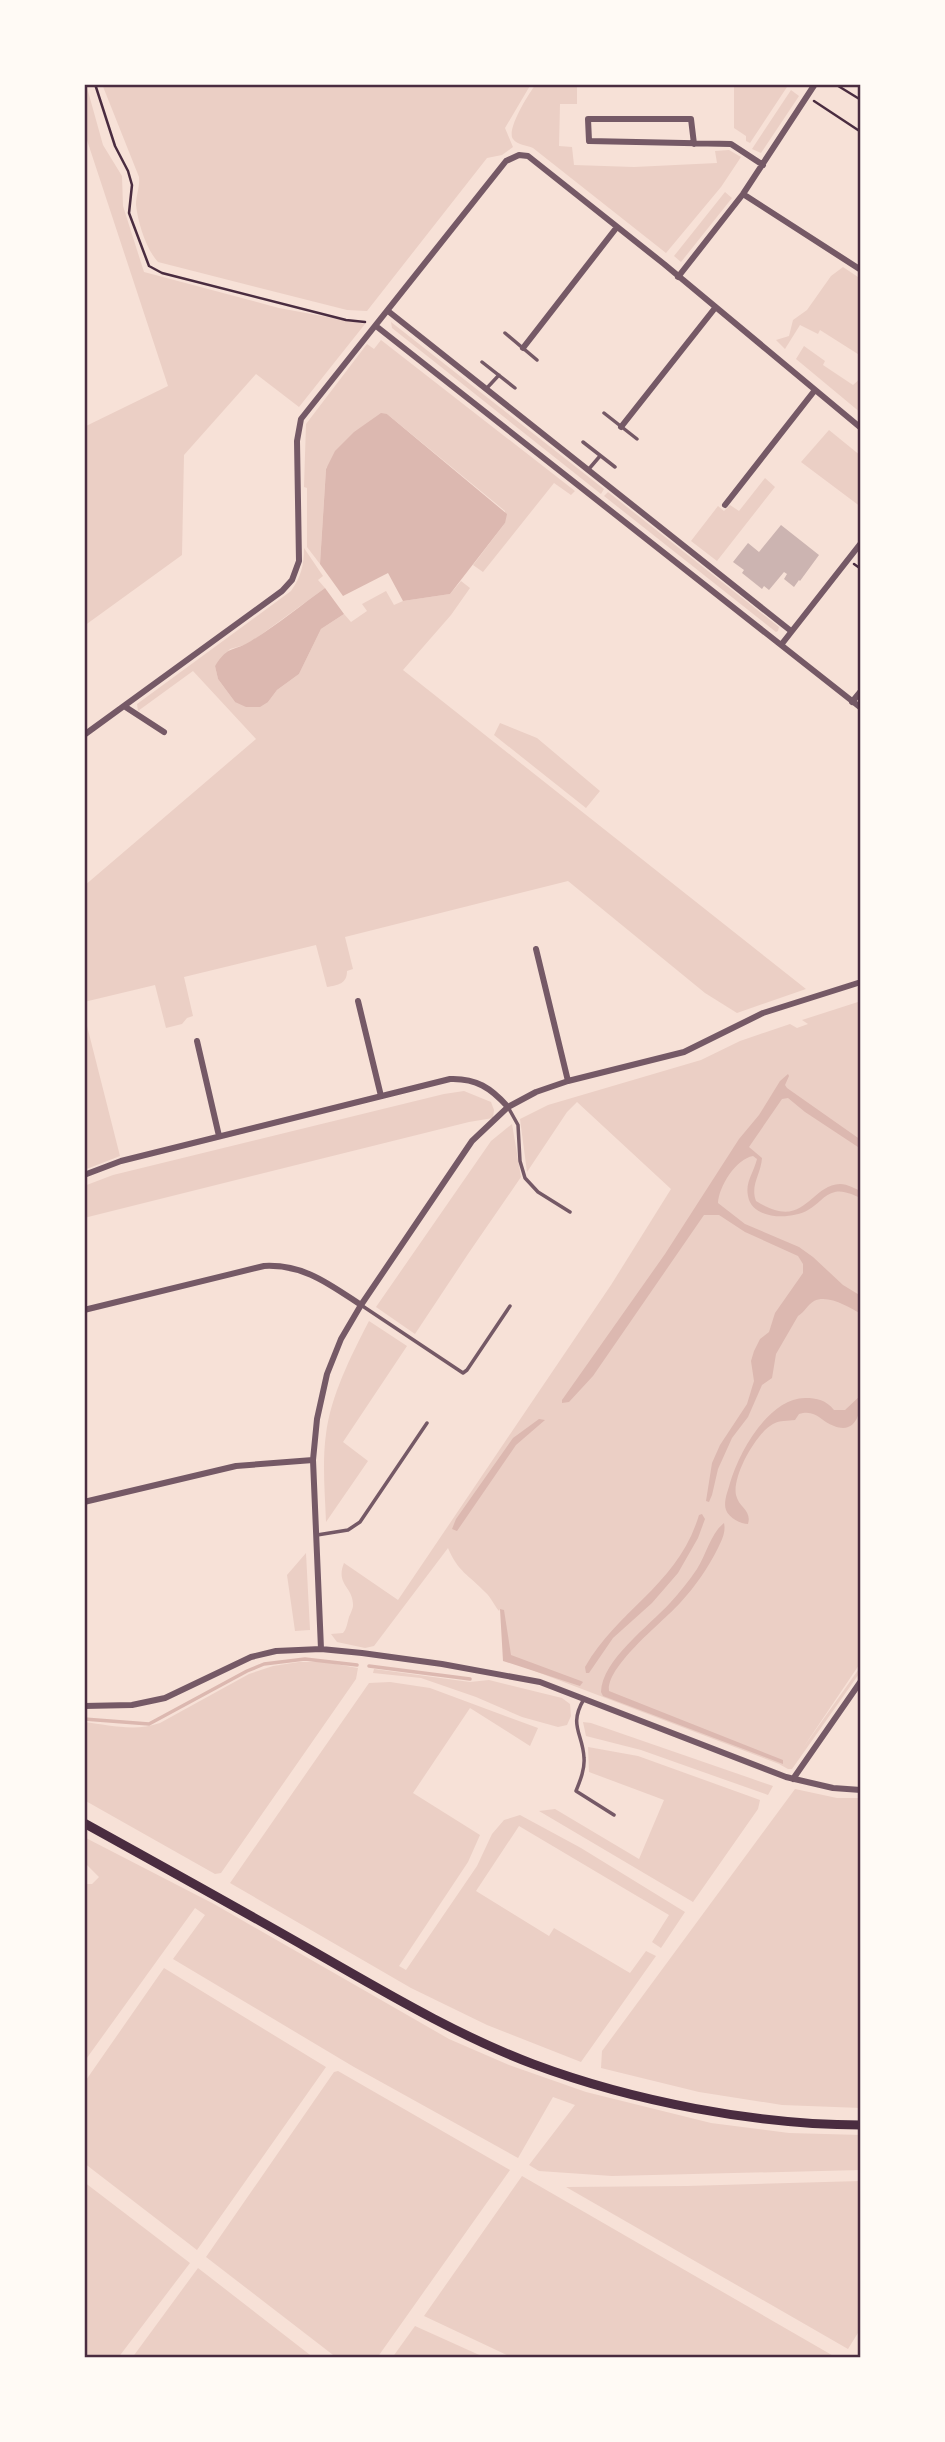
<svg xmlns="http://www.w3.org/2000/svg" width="945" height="2442" viewBox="0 0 945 2442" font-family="'DM Sans',sans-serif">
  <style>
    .green { fill: #ebcfc5 }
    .water { fill: #dcb8b0 }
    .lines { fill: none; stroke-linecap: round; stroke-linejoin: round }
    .stream { stroke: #dcb8b0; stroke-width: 3.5 }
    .building { fill: #ccb4b1 }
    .path { stroke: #4a2c40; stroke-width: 2.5 }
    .service { stroke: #755966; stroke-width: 3.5 }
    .minor { stroke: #755966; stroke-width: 6 }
    .secondary { stroke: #4a2c40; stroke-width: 9 }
    .neatline { fill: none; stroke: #4a2c40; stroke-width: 2.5 }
  </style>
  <rect width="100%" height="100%" fill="#f7e1d7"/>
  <!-- green -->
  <path class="green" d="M84 84H86L103 145 122 176 123 206 144 272 279 308 365 324 299 407 256 374 184 455 182 555 84 626V427L168 386 84 131Z
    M102 84H531L505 128 513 147 502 155 487 158 367 311 347 310 158 262C146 249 138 223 136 205 136 195 140 187 139 177Z
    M536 84H577V104H560L559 146 572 147 574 165 634 167 717 163 715 151 729 150 741 157 721 187 666 253 533 148C527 145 517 145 513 139 506 130 529 93 536 84Z
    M734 84H782L787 87 750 143 746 141V136L734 128Z
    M791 90 799 96 761 153 752 149Z
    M725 192 732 198 681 262 674 256Z
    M843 267 861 279V356L820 330 818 334 800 325 785 349 776 340 789 336 793 320 807 310 831 276Z
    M391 322 604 489 601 494 392 328Z
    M381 340 575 491 571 495 554 483 483 572 473 565 505 523V511L387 414 326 468 320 564 307 547V488L304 487 306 424 367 344 374 349Z
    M804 346 825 361 823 365 853 385 861 378V413L796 359Z
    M829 430 861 456V507L801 462Z
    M765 478 775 487 717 561 691 541 718 506 724 511 730 505 739 511Z
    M608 492 779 627 778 631 776 632 604 496Z
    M304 548 323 576 318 580 325 588 248 644 230 649 215 666 218 679 235 702H268L277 690 299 674 321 629 344 614 351 622 367 611 362 604 386 591 394 605 403 601 450 594 461 581 470 588 451 615 403 670 806 989 737 1013 705 993 568 881 345 937 353 969 347 971C347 984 338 985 327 987L316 945 184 977 193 1016 187 1018 182 1024 166 1028 155 985 84 1002V886L256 739 193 671 138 711 137 704 291 591C301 577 304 565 304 548Z
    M500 723 537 738 600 791 586 808 494 735Z
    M861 1001V1662L803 1748 861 1666V1671L792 1769H788L779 1764 511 1662 500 1609 499 1611C494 1605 491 1597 485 1592 469 1575 458 1572 448 1548L374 1646 365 1648 337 1642 331 1634 343 1633C347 1628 347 1624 349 1617 350 1615 353 1608 353 1606 354 1587 335 1585 344 1563L398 1600 611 1285 671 1189 577 1102 567 1112 527 1172 520 1119 548 1105 701 1060 740 1041 790 1024 797 1028 808 1024 802 1020Z
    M84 1014 120 1156 84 1170Z
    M464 1091 491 1102 494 1110 493 1118 469 1122 84 1218V1186L113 1175 444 1094Z
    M512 1124 521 1177 468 1254 415 1334 376 1307 491 1141Z
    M369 1321 407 1346 343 1442 368 1461 326 1522C325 1493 322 1463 326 1434 331 1395 351 1356 369 1321Z
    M306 1553 310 1630 295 1631 287 1575Z
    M299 1662H324L358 1668 356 1679 221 1873 215 1874 84 1800V1722C110 1725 134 1732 160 1723L249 1674 273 1666Z
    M374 1669 470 1682 489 1680 562 1698 570 1704 571 1716 567 1725 558 1727 522 1717 476 1697 421 1678 373 1673Z
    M390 1682 430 1688 538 1728 530 1746 470 1708 413 1793 480 1835 468 1862 399 1966 406 1970 477 1866 492 1834 504 1820 520 1815 581 1848 685 1912 661 1948 652 1942 669 1915 519 1826 476 1891 549 1936 554 1928 630 1973 646 1951 656 1956 581 2062 487 2025 411 1988 230 1883 369 1683Z
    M583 1722 591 1723 773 1786 768 1795 641 1750 586 1736Z
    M588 1747 638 1756 760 1800 758 1809 693 1902 539 1811 555 1809 639 1859 664 1800 589 1772Z
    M795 1789 837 1798H861V2108L782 2105 699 2092 601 2068 602 2051Z
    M84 1837 214 1904 449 2039 509 2065 586 2092 711 2123 789 2133 861 2135V2170L612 2176 539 2171 529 2165 575 2105 553 2097 518 2158 354 2067 173 1959 205 1915 195 1908 84 2062V1884H92L99 1877 84 1862Z
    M164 1968 326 2067 197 2250 84 2163V2083Z
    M338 2071 510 2170 377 2358H337L206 2257 334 2072Z
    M522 2176 837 2358H513L424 2316Z
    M861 2181V2328L848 2349 566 2187 687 2186Z
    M84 2182 190 2263 118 2358H84Z
    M198 2268 314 2358H132Z
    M415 2326 486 2358H392Z"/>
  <!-- water -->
  <path class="water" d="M381 413 387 414 507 514 505 523 450 594 403 601 388 573 343 596 320 564 326 469 335 451 354 432Z
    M325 588 344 614 321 629 299 674 277 690 268 702 260 707H246L235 702 218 679 215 666C229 644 234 652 251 641 277 625 300 606 325 588Z
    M788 1074 789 1076 785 1085 787 1088 861 1140V1149L805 1112 788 1098 782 1099 749 1147 762 1158C761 1174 750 1185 756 1201 805 1232 808 1186 840 1184 848 1184 855 1189 861 1191V1198C853 1195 844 1190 835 1192 824 1194 818 1205 808 1210 791 1220 752 1220 748 1196 745 1182 754 1172 757 1159L753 1156C736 1159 719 1186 718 1203L745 1224 799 1247 813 1257 843 1285 861 1296V1314C849 1307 828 1294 814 1301 807 1305 805 1312 798 1316L776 1354 772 1378 762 1385 748 1417 732 1438 718 1469 712 1495 709 1502 706 1501 712 1463 720 1445 747 1404 754 1381 751 1361 754 1351 760 1339 769 1332 775 1313 803 1273V1264L798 1256 745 1232 719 1215H704L593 1376 569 1402 562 1403V1400L665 1254 739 1139 759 1115 780 1081Z
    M861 1395C861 1411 857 1435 834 1426 820 1421 816 1409 799 1414L795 1420C788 1421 780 1420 773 1424 756 1433 732 1476 736 1495 739 1508 752 1510 748 1524 741 1524 729 1518 726 1510 723 1502 728 1491 730 1483 739 1452 768 1399 805 1398 817 1398 826 1400 834 1410H845Z
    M539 1419 545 1420 516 1445 457 1531 452 1529 456 1519 513 1438Z
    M702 1514 705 1519 698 1538 678 1573 652 1603 613 1638 589 1673H586L585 1667C619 1608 678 1585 699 1515Z
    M724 1523C726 1532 722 1540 718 1548 708 1568 695 1587 680 1603 664 1621 606 1666 609 1691L783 1760V1764L603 1696 601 1692C602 1660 649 1626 670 1603 679 1593 689 1581 697 1569 706 1555 711 1533 724 1523Z
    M500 1609 504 1610 511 1655 581 1681 583 1682 580 1686 503 1661Z"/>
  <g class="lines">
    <!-- stream -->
    <path class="stream" d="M369 1666 470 1679
      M84 1719 149 1724 247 1671 264 1664 305 1659 357 1665"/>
  </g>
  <!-- building -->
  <path class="building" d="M781 525 819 555 800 581 799 580 794 587 784 579 787 574 784 572 769 590 764 586 762 589 742 573 744 570 733 562 748 543 759 552Z"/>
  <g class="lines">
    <!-- path -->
    <path class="path" d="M95 84 115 146 128 171 132 185 129 213 149 266 162 273 346 320 365 322
      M835 84 861 100
      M814 101 861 132
      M854 564 861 569"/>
    <!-- service -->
    <path class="service" d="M505 333 537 360
      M482 362 515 388
      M486 389 499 375
      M604 413 637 439
      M583 442 615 467
      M588 470 600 456
      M508 1107 518 1125 520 1161 525 1178 538 1192 570 1212
      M361 1305 463 1373 467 1370 510 1306
      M317 1535 348 1530 360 1522 427 1423
      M584 1699C568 1726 583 1733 584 1758 585 1769 580 1781 576 1791L614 1815"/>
    <!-- minor -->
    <path class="minor" d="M694 144 691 119H588L589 141 731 144 763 165
      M743 194 861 270
      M678 277 743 194 815 84
      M388 311 791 631
      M376 326 861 708
      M523 348 617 227
      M621 427 715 308
      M725 505 815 390
      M781 645 861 543
      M852 702 861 691
      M124 706 164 732
      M84 735 282 591 292 580 299 561 297 441 301 419 506 161 519 155 528 156 664 264 861 428
      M536 949 568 1081
      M358 1001 381 1096
      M197 1041 219 1136
      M84 1175 121 1161 450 1079C476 1078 491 1088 508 1107
      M84 1310 264 1266C304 1264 329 1284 361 1305
      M84 1502 236 1466 313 1460
      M321 1649 313 1460 317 1419 327 1374 341 1339 361 1305 472 1141 508 1107 536 1092 568 1081 684 1052 763 1013 861 982
      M84 1706 132 1705 165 1698 251 1657 276 1651 321 1649 362 1653 442 1664 540 1682 786 1777 833 1788 861 1790
      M793 1779 861 1681"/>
    <!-- secondary -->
    <path class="secondary" d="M84 1823C160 1865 236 1907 311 1950 383 1991 456 2035 533 2064 632 2101 756 2125 861 2125"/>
  </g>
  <!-- border -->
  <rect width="945" height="2442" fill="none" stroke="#fffaf5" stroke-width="172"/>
  <rect x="86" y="86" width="773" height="2270" class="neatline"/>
</svg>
